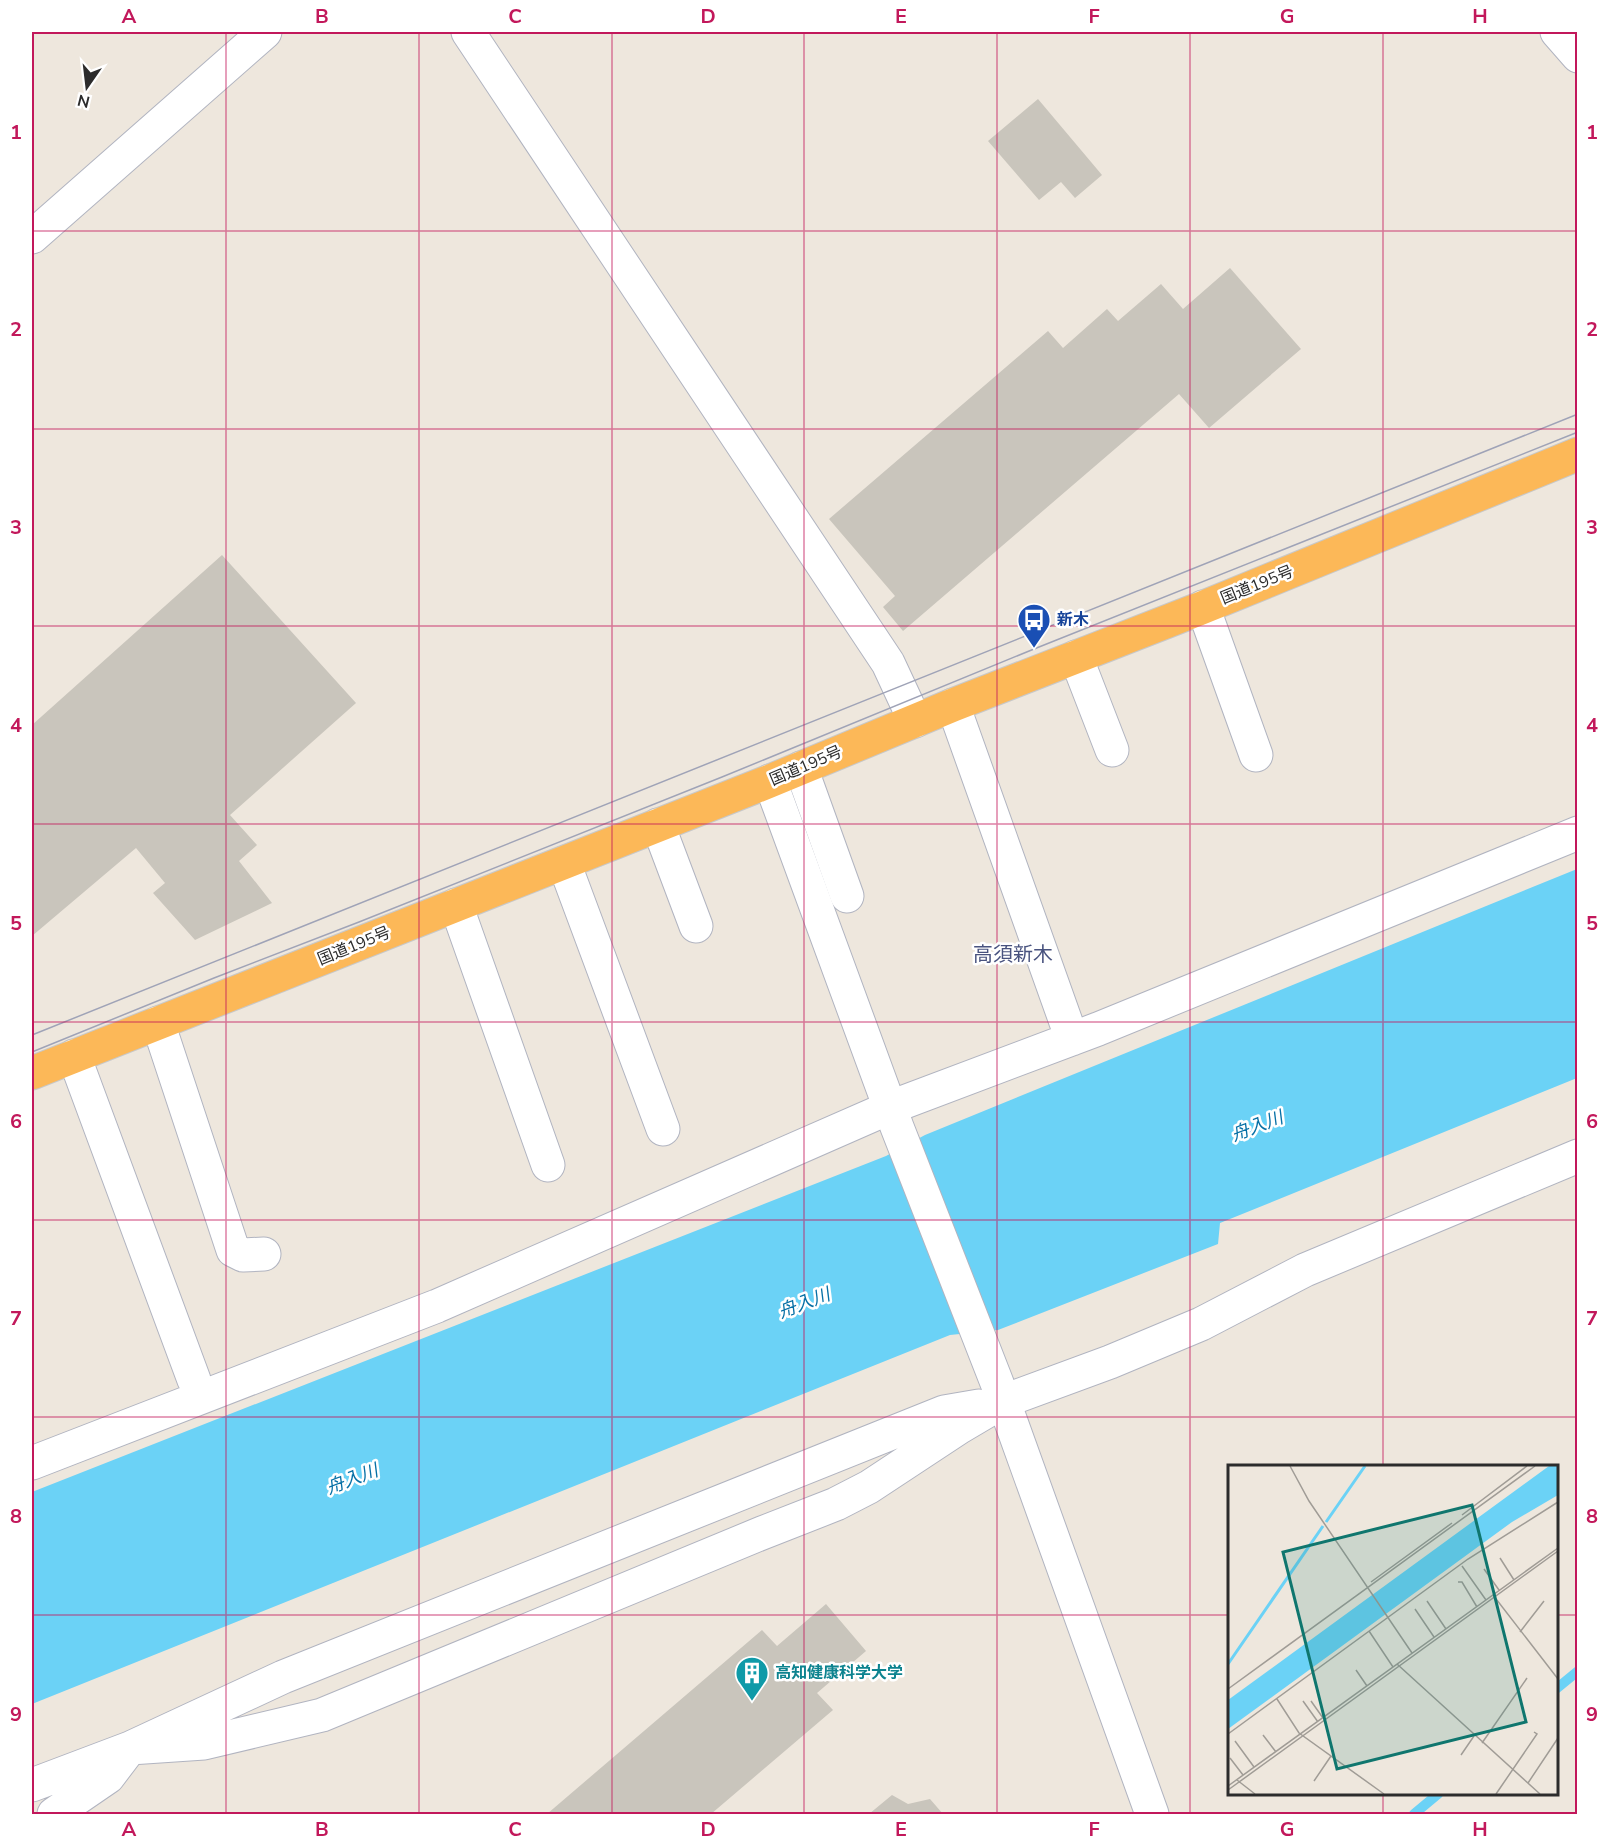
<svg xmlns="http://www.w3.org/2000/svg" width="1609" height="1846" viewBox="0 0 1609 1846" font-family="'Nunito Sans','Noto Sans JP',sans-serif">
  <style>
    .water { fill: #6bd2f6 }
    .lines { fill: none; stroke-linecap: round; stroke-linejoin: round }
    .stream { stroke: #6bd2f6; stroke-width: 10 }
    .building { fill: #c9c5bc }
    .minor-casing { stroke: #b1b4c0; stroke-width: 35 }
    .tertiary-casing { stroke: #b1b4c0; stroke-width: 35 }
    .trunk-casing { stroke: #c8c8c8; stroke-width: 35 }
    .minor { stroke: #fff; stroke-width: 33 }
    .tertiary { stroke: #fff; stroke-width: 33 }
    .trunk { stroke: #fcb858; stroke-width: 33 }
    .tram { stroke: #9fa3b7; stroke-width: 1.5 }
    .grid { fill: none; stroke: #c2185b; stroke-width: 1.5; stroke-opacity: 0.55 }
    .labels { text-anchor: middle; dominant-baseline: central; stroke-width: 5; stroke-linejoin: round; paint-order: stroke }
    .street-label { font-size: 16px; fill: #2c2c2c; stroke: #fff }
    .transit-label { font-size: 16px; font-weight: bold; fill: #164399; stroke: #fff; text-anchor: start }
    .culture-label { font-size: 16px; font-weight: bold; fill: #0d838f; stroke: #fff; text-anchor: start }
    .water-label { font-size: 18px; font-style: italic; fill: #0670a6; stroke: #fff }
    .quarter-label { font-size: 20px; fill: #49537f; stroke: #fff }
    .inset-river { fill: none; stroke: #6bd2f6; stroke-width: 3 }
    .inset-road { fill: none; stroke: #a09c96; stroke-width: 1.5 }
    .view { fill: #0f766e; fill-opacity: 0.15; stroke: #0f766e; stroke-width: 3 }
    .inset-edge { fill: none; stroke: #2c2c2c; stroke-width: 3 }
    .neatline { fill: none; stroke: #c2185b; stroke-width: 2 }
    .grid-label { font-size: 20px; text-anchor: middle; font-weight: bold; fill: #c2185b }
  </style>
  <rect width="100%" height="100%" fill="#eee7dd"/>
  <!-- water -->
  <path class="water" d="M1577 869V1078L1220 1223 1218 1244 998 1330 950 1335 32 1704V1492L886 1156 925 1135Z"/>
  <g class="lines">
    <!-- stream -->
    <path class="stream" d="M1556 1689 1578 1671
      M1414 1814 1438 1794"/>
  </g>
  <!-- building -->
  <path class="building" d="M1038 99 1102 175 1075 198 1061 182 1039 200 988 141Z
    M1230 268 1301 349 1209 428 1179 394 903 631 883 607 895 596 829 519 1048 331 1063 348 1107 309 1118 321 1161 284 1183 309Z
    M222 555 356 703 230 815 257 845 239 861 272 903 195 940 153 893 165 883 136 848 32 936V725Z
    M826 1604 866 1651 817 1693 833 1710 711 1814H547L762 1630 777 1646Z
    M892 1795 908 1804 930 1799 943 1814H869Z"/>
  <g class="lines">
    <!-- minor casing -->
    <g class="minor-casing">
      <path id="minor" d="M1557 32 1578 56
        M32 237 265 32
        M1203 607 1256 755
        M1076 657 1112 750
        M953 705 1072 1039
        M801 768 847 896
        M658 825 696 926
        M564 863 663 1129
        M456 905 548 1165
        M158 1023 233 1250 243 1255 264 1254
        M74 1056 194 1380
        M32 1463 437 1306 891 1107 1098 1029 1578 833
        M32 1785 130 1748 283 1677 944 1412 979 1406
        M54 1814 108 1777 130 1748 204 1743 322 1715 762 1533 836 1504 869 1487 960 1427 1004 1401 1110 1362 1201 1324 1305 1270 1578 1156"/>
    </g>
    <!-- tertiary casing -->
    <g class="tertiary-casing">
      <path id="tertiary" d="M468 32 888 663 915 721
        M770 781 897 1127 997 1383 1152 1814"/>
    </g>
    <!-- trunk casing -->
    <g class="trunk-casing">
      <path id="trunk" d="M32 1073 770 781 953 705 1199 609 1578 454"/>
    </g>
    <!-- minor -->
    <use href="#minor" class="minor"/>
    <!-- tertiary -->
    <use href="#tertiary" class="tertiary"/>
    <!-- trunk -->
    <use href="#trunk" class="trunk"/>
    <!-- tram -->
    <path class="tram" d="M32 1035 1578 414
      M32 1052 214 978 359 922 722 777 1034 649 1578 432"/>
  </g>
  <!-- grid -->
  <path class="grid" d="M226 32V1814M419 32V1814M612 32V1814M804 32V1814M997 32V1814M1190 32V1814M1383 32V1466M32 231H1578M32 429H1578M32 626H1578M32 824H1578M32 1022H1578M32 1220H1578M32 1417H1578M32 1615H1230M1556 1615H1578M1383 1794V1814"/>
  <!-- icons -->
  <defs>
    <g id="bus-pin" transform="scale(1.725)"><path d="M0 17L-7.5 6A9.5 9.5 0 1 1 7.5 6Z" fill="#1a4fb4" stroke="#fff"/><path d="M-5-6H5V4H4V6H2V4H-2V6H-4V4H-5ZM-3.5-4V0h7V-4ZM-3.5 1.2v1.5H-2V1.2ZM2 1.2v1.5H3.5V1.2Z" fill="#fff"/></g>
    <g id="building-pin" transform="scale(1.725)"><path d="M0 17L-7.5 6A9.5 9.5 0 1 1 7.5 6Z" fill="#0f9aa8" stroke="#fff"/><path d="M-4-6H4V6H1V3H-1V6H-4ZM-2.5-4.3h1.7v1.8h-1.7ZM.8-4.3h1.7v1.8H.8ZM-2.5-1h1.7V.8h-1.7ZM.8-1h1.7V.8H.8Z" fill="#fff"/></g>
  </defs>
  <g fill-rule="evenodd">
    <use href="#bus-pin" x="1034" y="620"/>
    <use href="#building-pin" x="752" y="1673"/>
  </g>
  <g class="labels">
    <!-- street labels -->
    <g class="street-label">
      <text transform="translate(1257 585) rotate(-22)">国道195号</text>
      <text transform="translate(806 766) rotate(-23)">国道195号</text>
      <text transform="translate(354 946) rotate(-22)">国道195号</text>
    </g>
    <!-- transit labels -->
    <g class="transit-label">
      <text x="1057" y="620">新木</text>
    </g>
    <!-- culture labels -->
    <g class="culture-label">
      <text x="775" y="1673">高知健康科学大学</text>
    </g>
    <!-- water labels -->
    <g class="water-label">
      <text transform="translate(1257 1126) rotate(-21)">舟入川</text>
      <text transform="translate(804 1303) rotate(-21)">舟入川</text>
      <text transform="translate(352 1479) rotate(-21)">舟入川</text>
    </g>
    <!-- quarter labels -->
    <g class="quarter-label">
      <text x="1013" y="954">高須新木</text>
    </g>
  </g>
  <!-- overview -->
  <g transform="translate(1228 1465)">
    <rect width="330" height="330" fill="#eee7dd"/>
    <path d="M321 1H330V30L284 57 0 264V235Z" fill="#6bd2f6"/>
    <path class="inset-river" d="M98 57 137 1M0 199 95 61"/>
    <path class="inset-road" d="M62 1 81 36 184 188M234 50 299 1M272 93 286 115M234 101 258 135M256 104 271 125M143 117 224 58M230 117H234L249 142M265 130 330 214M199 136 218 164M187 144 206 172M141 166 165 202M292 167 316 136M169 199 312 329M128 205 139 221M0 224 307 1M49 234 71 268 156 329M75 236 90 257M83 236 95 253M0 269 240 94 330 37M35 270 48 287M7 276 26 302M254 278 299 213M233 290 246 271M2 293 15 310M9 315 27 329M86 316 103 291M300 318 330 273M0 321 330 83M0 325 330 86M268 329 309 269 306 267"/>
    <path class="view" d="M244 40 298 257 109 304 55 87Z"/>
    <rect width="330" height="330" class="inset-edge"/>
  </g>
  <!-- border -->
  <rect width="1609" height="1846" fill="none" stroke="#ffffff" stroke-width="66"/>
  <!-- north arrow -->
  <g transform="translate(87 87) rotate(194)" stroke="#ffffff" stroke-width="4.5" paint-order="stroke">
  <path d="M0-4.5L10 22L0 15L-10 22Z" fill="#2c2c2c"/>
  <text y="-9" font-size="16" font-weight="bold" text-anchor="middle" fill="#2c2c2c">N</text>
  </g>
  <rect x="33" y="33" width="1543" height="1780" class="neatline"/>
  <g class="grid-label">
    <text x="129" y="23">A</text>
    <text x="322" y="23">B</text>
    <text x="515" y="23">C</text>
    <text x="708" y="23">D</text>
    <text x="901" y="23">E</text>
    <text x="1094" y="23">F</text>
    <text x="1287" y="23">G</text>
    <text x="1480" y="23">H</text>
    <text x="16" y="139">1</text>
    <text x="1592" y="139">1</text>
    <text x="16" y="336">2</text>
    <text x="1592" y="336">2</text>
    <text x="16" y="534">3</text>
    <text x="1592" y="534">3</text>
    <text x="16" y="732">4</text>
    <text x="1592" y="732">4</text>
    <text x="16" y="930">5</text>
    <text x="1592" y="930">5</text>
    <text x="16" y="1128">6</text>
    <text x="1592" y="1128">6</text>
    <text x="16" y="1325">7</text>
    <text x="1592" y="1325">7</text>
    <text x="16" y="1523">8</text>
    <text x="1592" y="1523">8</text>
    <text x="16" y="1721">9</text>
    <text x="1592" y="1721">9</text>
    <text x="129" y="1836">A</text>
    <text x="322" y="1836">B</text>
    <text x="515" y="1836">C</text>
    <text x="708" y="1836">D</text>
    <text x="901" y="1836">E</text>
    <text x="1094" y="1836">F</text>
    <text x="1287" y="1836">G</text>
    <text x="1480" y="1836">H</text>
  </g>
</svg>
